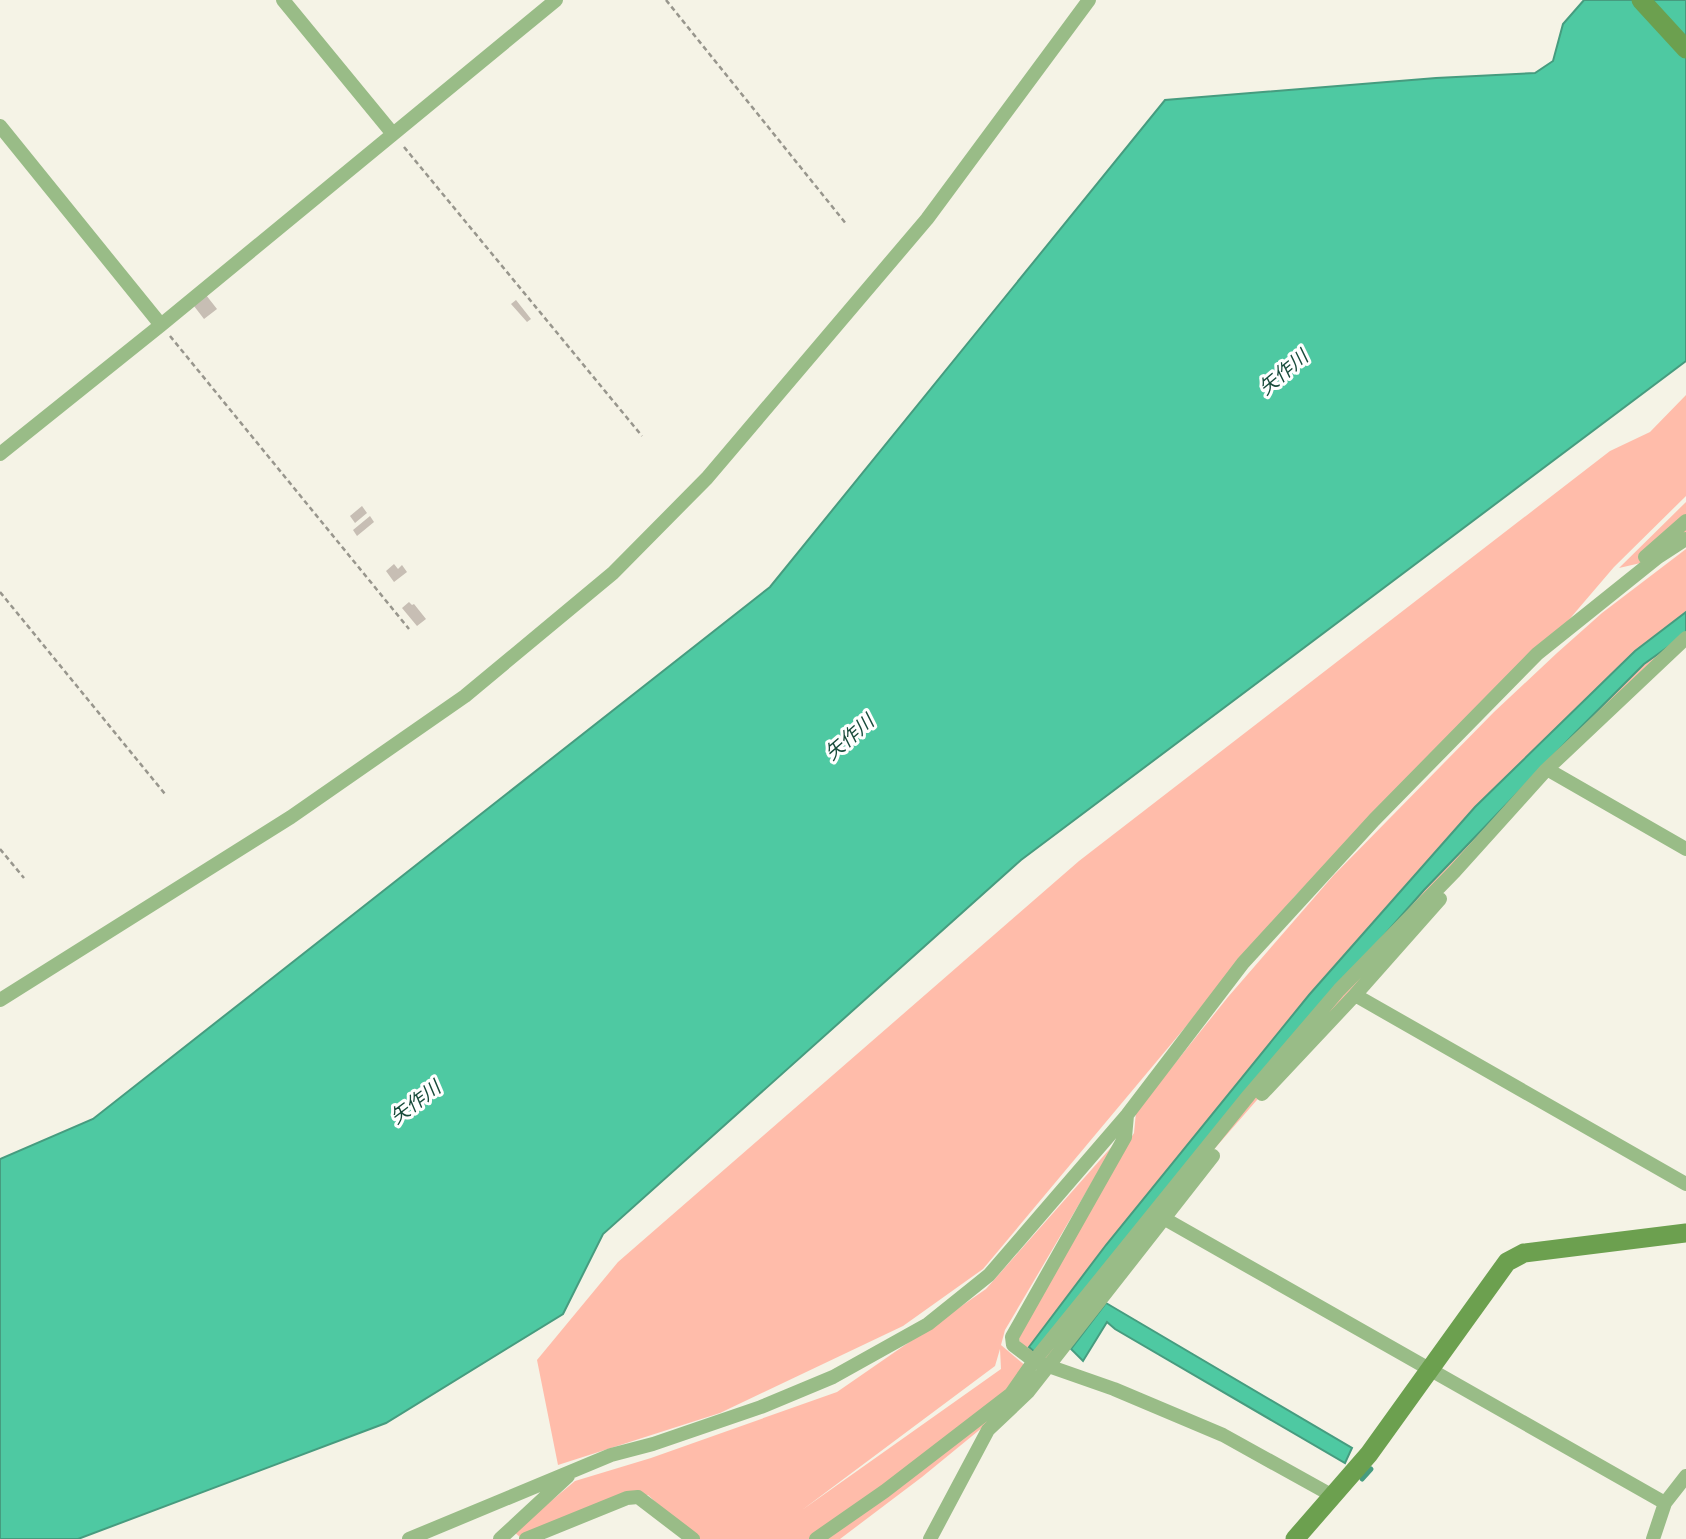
<svg xmlns="http://www.w3.org/2000/svg" width="1686" height="1539" viewBox="0 0 1686 1539" font-family="'PT Sans','Noto Sans JP',sans-serif">
  <style>
    .green { fill: #ffbcaa; fill-rule: evenodd }
    .water { fill: #4ec9a2; stroke: #469c7f; stroke-width: 2 }
    .lines { fill: none; stroke-linecap: round; stroke-linejoin: round }
    .stream { stroke: #469c7f; stroke-width: 5 }
    .building { fill: #c7beb4 }
    .path { stroke: #98968d; stroke-width: 2.5; stroke-dasharray: 5 3.5; stroke-linecap: butt }
    .street { stroke: #99bc87; stroke-width: 14 }
    .secondary { stroke: #6ca04f; stroke-width: 19 }
    .labels { text-anchor: middle; dominant-baseline: central; stroke-width: 6; stroke-linejoin: round; paint-order: stroke }
    .water-label { font-size: 19px; font-style: italic; fill: #184b3b; stroke: #fff }
  </style>
  <rect width="100%" height="100%" fill="#f5f3e6"/>
  <!-- green -->
  <path class="green" d="M1686 395V496L1614 567 1567 622 1295 896 983 1269 903 1326 720 1413 558 1465 537 1360 618 1262 1079 861 1610 451 1650 432Z
    M1686 502V534L1645 562 1619 568Z
    M1686 549V643L1550 770 1352 991 1209 1155 1048 1359H1038L1020 1343 1018 1333 1105 1179 1134 1133 1136 1112 1228 997 1333 876 1494 712 1557 653 1602 613Z
    M1115 1143 1005 1330 1001 1345 1034 1373 1016 1400 922 1477 840 1539H695L648 1495 592 1506 520 1537 514 1532 575 1481 651 1458 837 1392 986 1289ZM1000 1349 1001 1369 802 1510 995 1366Z"/>
  <!-- water -->
  <path class="water" d="M1584 0H1686V361L1021 860 603 1234 563 1314 386 1423 78 1539H0V1159L93 1119 770 587 1165 100 1436 78 1535 73 1553 61 1563 24Z
    M1686 612V634L1644 664 1575 733 1424 890 1387 932 1037 1354 1029 1347 1106 1245 1309 995 1475 807 1635 651Z
    M1106 1303 1352 1448 1345 1463 1115 1329 1107 1322 1083 1361 1071 1349Z"/>
  <g class="lines">
    <!-- stream -->
    <path class="stream" d="M1362 1479 1371 1469"/>
  </g>
  <!-- building -->
  <path class="building" d="M206 295 217 309 204 319 194 306Z
    M516 300 531 319 527 322 511 304Z
    M362 506 367 513 355 523 350 516Z
    M370 516 374 522 357 536 353 530Z
    M394 564 398 569 402 565 407 572 394 582 386 571Z
    M409 602 412 605 414 604 426 619 417 626 402 608Z"/>
  <g class="lines">
    <!-- path -->
    <path class="path" d="M666 0 847 225
      M404 147 642 436
      M170 336 409 629
      M0 592 165 794
      M0 849 24 878"/>
    <!-- street -->
    <path class="street" d="M283 0 393 134
      M0 126 161 325
      M0 454 161 325 556 0
      M1645 557 1686 521
      M1552 772 1686 849
      M1355 995 1686 1184
      M0 1000 291 817 465 696 613 573 707 478 927 219 1089 0
      M1262 1094 1355 995 1440 899
      M1127 1115 1125 1137 1012 1337 1013 1345 1034 1361 1114 1389 1223 1435 1333 1496
      M1165 1219 1665 1503
      M409 1539 611 1455 653 1444 761 1407 833 1377 928 1324 989 1275 1127 1115 1243 963 1374 820 1537 654 1658 557 1686 539
      M500 1539 568 1476
      M526 1539 627 1498 638 1497 693 1539
      M816 1539 885 1491 1011 1394 1034 1361 1249 1095 1339 990 1455 871 1546 770 1686 638
      M930 1539 988 1430 1028 1392 1213 1156
      M1653 1539 1665 1503 1686 1476"/>
    <!-- secondary -->
    <path class="secondary" d="M1641 0 1686 49
      M1295 1539 1369 1454 1507 1262 1524 1253 1686 1233"/>
  </g>
  <g class="labels">
    <!-- water labels -->
    <g class="water-label">
      <text transform="translate(1283 372) rotate(-40)">矢作川</text>
      <text transform="translate(849 737) rotate(-41)">矢作川</text>
      <text transform="translate(415 1102) rotate(-37)">矢作川</text>
    </g>
  </g>
</svg>
